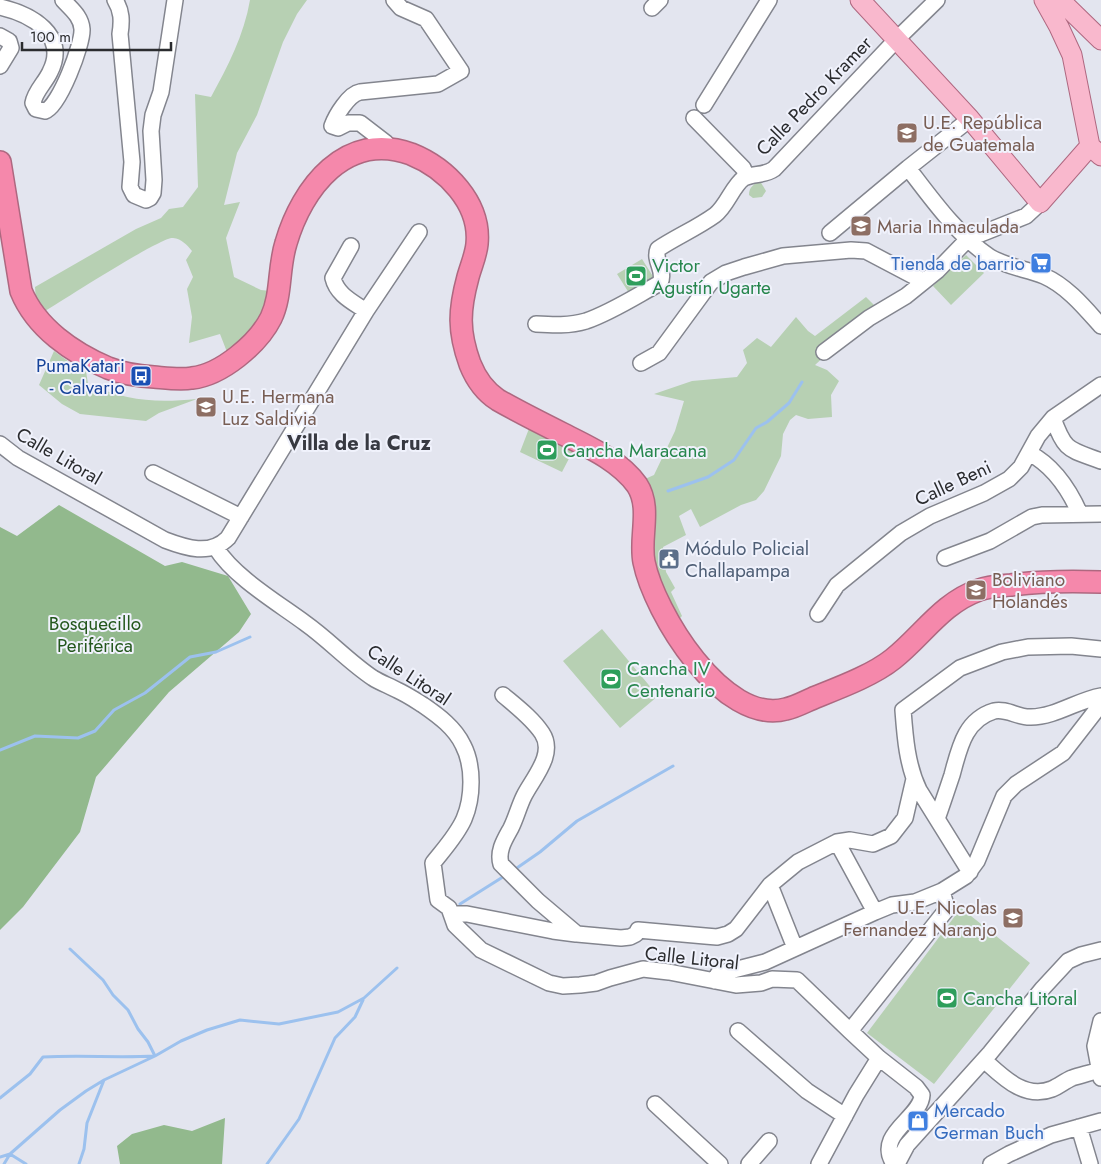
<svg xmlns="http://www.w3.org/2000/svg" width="1101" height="1164" viewBox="0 0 1101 1164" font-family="Jost,sans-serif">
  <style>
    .green { fill: #b7d0b3 }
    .forest { fill: #92b98d }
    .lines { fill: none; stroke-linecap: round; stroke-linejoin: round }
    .stream { stroke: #9cc1ee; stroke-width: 3 }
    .minor-casing { stroke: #83858e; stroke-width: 18 }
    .major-casing { stroke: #ae6880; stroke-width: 21 }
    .highway-casing { stroke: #ae6880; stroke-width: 24 }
    .minor { stroke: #fff; stroke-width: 15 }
    .major { stroke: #f9b8cd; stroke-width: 19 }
    .highway { stroke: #f588ab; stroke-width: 21 }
    .labels { text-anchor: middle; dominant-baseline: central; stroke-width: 4; stroke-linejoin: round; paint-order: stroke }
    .street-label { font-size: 19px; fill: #2b2c2f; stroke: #f0f2fc }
    .education-label { font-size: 19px; fill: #785e54; stroke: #f0f2fc; text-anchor: start }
    .shop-label { font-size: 19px; fill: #366cbe; stroke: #f0f2fc; text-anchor: end }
    .leisure-label { font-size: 19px; fill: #27864d; stroke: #f0f2fc; text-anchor: start }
    .transit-label { font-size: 19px; fill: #164399; stroke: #f0f2fc; text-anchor: end }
    .service-label { font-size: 19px; fill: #4e5e75; stroke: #f0f2fc; text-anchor: start }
    .park-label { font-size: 19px; fill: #23571c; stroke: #f0f2fc }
    .neighbourhood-label { font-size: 20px; font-weight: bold; fill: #373941; stroke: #f0f2fc }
  </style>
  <rect width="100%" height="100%" fill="#e3e5ef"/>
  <!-- green -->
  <path class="green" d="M250 0H307L297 14 283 42 257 115 237 153 224 205 240 202 226 238 234 277 261 290 270 291 262 315 247 335 227 352 220 334 189 343 192 317 187 289 193 277 186 260 192 251C187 245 182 239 173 238 162 236 62 301 45 311L36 301 35 287 136 229 161 218 169 209 183 207 198 187 195 94 211 97C228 66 244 35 250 0Z
    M760 181 766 191 762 197 753 198 749 195C749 187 754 184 760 181Z
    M966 255 984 273 951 305 933 286Z
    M642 259 654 278 629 293 617 274Z
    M866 297 874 305 899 300 851 332 815 365 827 370 839 381 831 395 832 417 808 419 796 415 790 420 783 434 781 456 764 491 756 500 741 505 700 527 691 509 679 516 686 535 663 547 666 572 675 588 671 592 682 616 677 621 654 577 645 479 654 475 675 431 684 401 654 394 692 381 737 377 747 363 743 350 757 338 771 347 796 317 808 331 815 336Z
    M54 351 72 364 86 371 88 384C128 401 154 403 197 399L159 413 146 421 80 414 62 404 39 385Z
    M530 426 575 447 562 472 520 452Z
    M602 629 658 696 620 728 563 661Z
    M961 908 1030 963 934 1084 867 1033Z"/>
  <!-- forest -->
  <path class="forest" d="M59 505 165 566 182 562 228 576 251 614 239 632 169 692 96 777 80 832 23 907 0 930V527L17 536Z
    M225 1118 222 1164H120L117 1146 132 1134 164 1125 192 1131Z"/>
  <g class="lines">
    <!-- stream -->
    <path class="stream" d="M668 491 708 477 734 460 756 428 767 422 789 403 802 382
      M0 750 35 736 78 738 95 731 114 710 145 693 190 657 216 652 250 637
      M514 870 540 852 577 821 673 766
      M460 904 506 875
      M0 1098 30 1074 43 1057C81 1055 118 1058 155 1056L148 1042 138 1029 128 1010 113 995 103 980 70 949
      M0 1157 10 1154 26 1164
      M4 1164 10 1154 60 1110 86 1091 104 1080 155 1056 181 1041 207 1030 240 1020 279 1024 338 1012 364 998 397 968
      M79 1164 84 1149 87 1123 104 1080
      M267 1164 299 1119 335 1038 355 1017 363 1000"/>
    <!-- minor casing -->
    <g class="minor-casing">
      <path id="minor" d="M115 0C122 11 122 21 120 34L132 162 130 187 134 195 146 200 150 198 153 193 154 180 151 131 153 115 161 92 175 0
        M0 7C31 14 69 35 50 72 45 83 35 91 33 103L36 109 45 111C59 107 83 44 82 29 81 16 71 9 63 0
        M652 8 660 0
        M0 36 9 41 11 48 0 66
        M704 105 769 0
        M694 118 743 168 747 177
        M387 149 386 143 360 123H348L338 128 332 126C336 115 349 94 360 92L438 84 461 71 426 19 401 8 394 0
        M908 168C931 198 958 236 990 257 1007 267 1027 269 1044 276 1067 286 1085 308 1101 326
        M830 233 908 168 970 119
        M351 246 333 278C337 295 353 302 366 311
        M536 324C552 325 570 326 586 321 612 312 636 296 660 283 666 271 653 261 658 249 676 237 697 228 715 215 727 206 733 185 744 178 754 173 764 176 774 169L897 39 937 0
        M824 352 869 318 906 296 937 271 968 239 1026 216 1040 203
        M641 363 659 353 711 282 726 273 744 267 783 256 851 250 866 251 923 281
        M1053 418C1065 452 1069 449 1101 461
        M0 444 18 458 165 540C186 548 210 556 228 538L366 311 419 232
        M1029 453C1054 466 1069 489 1080 514
        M153 473 241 517
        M216 548C234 577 278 603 305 623 329 640 349 662 373 678 381 683 390 686 397 690 406 694 415 700 423 705 439 716 455 728 463 745 474 766 473 798 464 819 457 835 444 849 433 863L438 900 449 908 455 925 481 950 549 983 563 986 580 985 596 983 610 978 643 969 669 972 736 985 761 983 772 979 797 980 850 1031 879 1058 916 1087 922 1095C921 1118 874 1134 894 1164
        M945 558 990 541 1032 517 1042 515 1101 514
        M818 614 837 585 901 533 930 516 984 493 1009 479 1021 467 1038 436 1053 418 1101 385
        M503 695C516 706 532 718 542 733 556 754 533 778 524 796 519 806 516 818 511 828 505 839 497 851 501 864L538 901 577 934 621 938 630 937 636 934 638 930 705 936 717 937 728 934 736 929 770 885 798 862 837 842 850 840 873 844 891 836 905 818 914 779
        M937 819C942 805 947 790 952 775 959 750 964 720 994 711 1006 708 1019 718 1031 717 1055 717 1078 700 1101 696
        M837 842 875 912
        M970 872 919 790C907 765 905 737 903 710L960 668 1002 652 1028 647 1071 646 1101 649
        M770 885 795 948
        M453 914H467L553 931 576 934
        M715 981 718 974 765 962 875 912 892 905 915 902 942 891 966 876 977 861 1004 796 1016 784 1063 753 1101 704
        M738 1031 807 1091 845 1116
        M850 1031 947 909 942 891
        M984 1060C1002 1076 1024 1100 1052 1089 1059 1086 1065 1081 1072 1078 1081 1075 1090 1073 1099 1070
        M1101 1078 1095 1046 1101 1021
        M655 1104 720 1164
        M1079 1127 1090 1164
        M749 1164 769 1141
        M819 1164 856 1095 879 1058
        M897 1164 907 1145 990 1053 1043 988 1068 961 1081 955 1101 950
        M991 1164 1009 1154 1051 1135 1101 1121"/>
    </g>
    <!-- major casing -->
    <g class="major-casing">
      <path id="major" d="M860 0 970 119 1040 203 1090 146
        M1044 0 1059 27 1072 55 1090 146 1101 156
        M1060 0 1101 40"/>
    </g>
    <!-- highway casing -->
    <g class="highway-casing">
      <path id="highway" d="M0 162 21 291C36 328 73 353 108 368 123 374 139 376 154 377 166 378 180 380 192 378 221 375 258 344 271 318 282 295 278 268 286 243 302 188 346 130 411 154 446 168 481 203 477 244 476 255 471 266 468 277 459 310 458 331 470 364 476 379 484 391 498 400 519 412 541 423 563 434 589 447 620 461 637 485 652 508 639 537 644 562 654 612 723 726 786 709 796 707 806 701 816 697 841 687 873 675 893 659 923 635 942 603 979 590 990 586 1000 586 1011 585 1041 581 1071 581 1101 582"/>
    </g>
    <!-- minor -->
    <use href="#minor" class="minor"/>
    <!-- major -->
    <use href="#major" class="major"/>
    <!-- highway -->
    <use href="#highway" class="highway"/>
  </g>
  <!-- icons -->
  <defs>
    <g id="school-square" transform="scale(1.125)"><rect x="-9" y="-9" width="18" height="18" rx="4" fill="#8d6e63" stroke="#f0f2fc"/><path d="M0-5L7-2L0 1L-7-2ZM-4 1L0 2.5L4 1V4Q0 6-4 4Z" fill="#fff"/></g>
    <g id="supermarket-square" transform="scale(1.125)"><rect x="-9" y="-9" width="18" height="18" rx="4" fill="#3f7fe0" stroke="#f0f2fc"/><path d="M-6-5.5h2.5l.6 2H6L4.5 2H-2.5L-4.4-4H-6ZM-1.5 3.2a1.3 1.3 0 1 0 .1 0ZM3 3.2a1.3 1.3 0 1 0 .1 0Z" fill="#fff"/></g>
    <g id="stadium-square" transform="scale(1.125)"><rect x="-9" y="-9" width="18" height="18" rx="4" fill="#2e9e5b" stroke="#f0f2fc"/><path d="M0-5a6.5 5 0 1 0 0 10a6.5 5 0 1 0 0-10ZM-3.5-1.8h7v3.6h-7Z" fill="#fff"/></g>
    <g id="bus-square" transform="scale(1.125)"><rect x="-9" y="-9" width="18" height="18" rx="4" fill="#1a4fb4" stroke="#f0f2fc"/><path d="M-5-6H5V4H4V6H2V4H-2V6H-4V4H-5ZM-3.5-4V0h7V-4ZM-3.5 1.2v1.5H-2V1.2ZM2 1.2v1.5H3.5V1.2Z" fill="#fff"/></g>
    <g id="civic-square" transform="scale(1.125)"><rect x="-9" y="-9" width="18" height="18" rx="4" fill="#5c6f8a" stroke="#f0f2fc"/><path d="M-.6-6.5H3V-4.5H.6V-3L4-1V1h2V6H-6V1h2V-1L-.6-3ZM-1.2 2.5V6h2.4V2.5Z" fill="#fff"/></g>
    <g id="shop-square" transform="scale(1.125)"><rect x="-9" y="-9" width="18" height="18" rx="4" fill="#3f7fe0" stroke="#f0f2fc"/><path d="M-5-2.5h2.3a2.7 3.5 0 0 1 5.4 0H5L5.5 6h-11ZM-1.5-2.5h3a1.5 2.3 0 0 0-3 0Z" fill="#fff"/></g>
  </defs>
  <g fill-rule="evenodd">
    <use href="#school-square" x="907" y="133"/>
    <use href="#school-square" x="861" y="226"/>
    <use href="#supermarket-square" x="1041" y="263"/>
    <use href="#stadium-square" x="636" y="276"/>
    <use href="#bus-square" x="141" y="376"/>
    <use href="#school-square" x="206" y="407"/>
    <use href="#stadium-square" x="547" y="450"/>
    <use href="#civic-square" x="669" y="559"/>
    <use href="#school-square" x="976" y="590"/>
    <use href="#stadium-square" x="611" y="679"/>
    <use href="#school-square" x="1013" y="918"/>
    <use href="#stadium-square" x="947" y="998"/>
    <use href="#shop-square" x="918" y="1121"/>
  </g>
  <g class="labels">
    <!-- street labels -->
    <g class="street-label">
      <text transform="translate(814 96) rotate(-46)">Calle Pedro Kramer</text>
      <text transform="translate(59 456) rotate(30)">Calle Litoral</text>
      <text transform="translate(953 483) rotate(-25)">Calle Beni</text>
      <text transform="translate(409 675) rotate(33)">Calle Litoral</text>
      <text transform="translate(692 958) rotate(6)">Calle Litoral</text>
    </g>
    <!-- education labels -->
    <g class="education-label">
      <text x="923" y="122">U.E. República<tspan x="923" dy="22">de Guatemala</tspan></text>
      <text x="877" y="226">Maria Inmaculada</text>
      <text x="222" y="396">U.E. Hermana<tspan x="222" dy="22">Luz Saldivia</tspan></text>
      <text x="992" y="579">Boliviano<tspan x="992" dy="22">Holandés</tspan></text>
      <text x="997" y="907" text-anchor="end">U.E. Nicolas<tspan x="997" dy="22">Fernandez Naranjo</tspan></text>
    </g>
    <!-- shop labels -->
    <g class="shop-label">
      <text x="1025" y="263">Tienda de barrio</text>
      <text x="934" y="1110" text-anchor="start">Mercado<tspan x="934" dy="22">German Buch</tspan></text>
    </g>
    <!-- leisure labels -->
    <g class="leisure-label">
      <text x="652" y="265">Victor<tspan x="652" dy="22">Agustín Ugarte</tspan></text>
      <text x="563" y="450">Cancha Maracana</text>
      <text x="627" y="668">Cancha IV<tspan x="627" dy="22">Centenario</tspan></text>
      <text x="963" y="998">Cancha Litoral</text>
    </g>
    <!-- transit labels -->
    <g class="transit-label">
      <text x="125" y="365">PumaKatari<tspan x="125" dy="22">- Calvario</tspan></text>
    </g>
    <!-- service labels -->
    <g class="service-label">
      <text x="685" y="548">Módulo Policial<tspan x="685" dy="22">Challapampa</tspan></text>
    </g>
    <!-- park labels -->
    <g class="park-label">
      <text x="95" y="623">Bosquecillo<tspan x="95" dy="22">Periférica</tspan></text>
    </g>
    <!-- neighbourhood labels -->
    <g class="neighbourhood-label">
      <text x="359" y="443">Villa de la Cruz</text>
    </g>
  </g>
  <!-- scale -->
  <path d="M22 42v8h149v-8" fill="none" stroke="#2b2c2f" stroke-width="2.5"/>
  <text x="30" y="42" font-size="15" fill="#2b2c2f" stroke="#f0f2fc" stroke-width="4" paint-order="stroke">100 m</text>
</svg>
